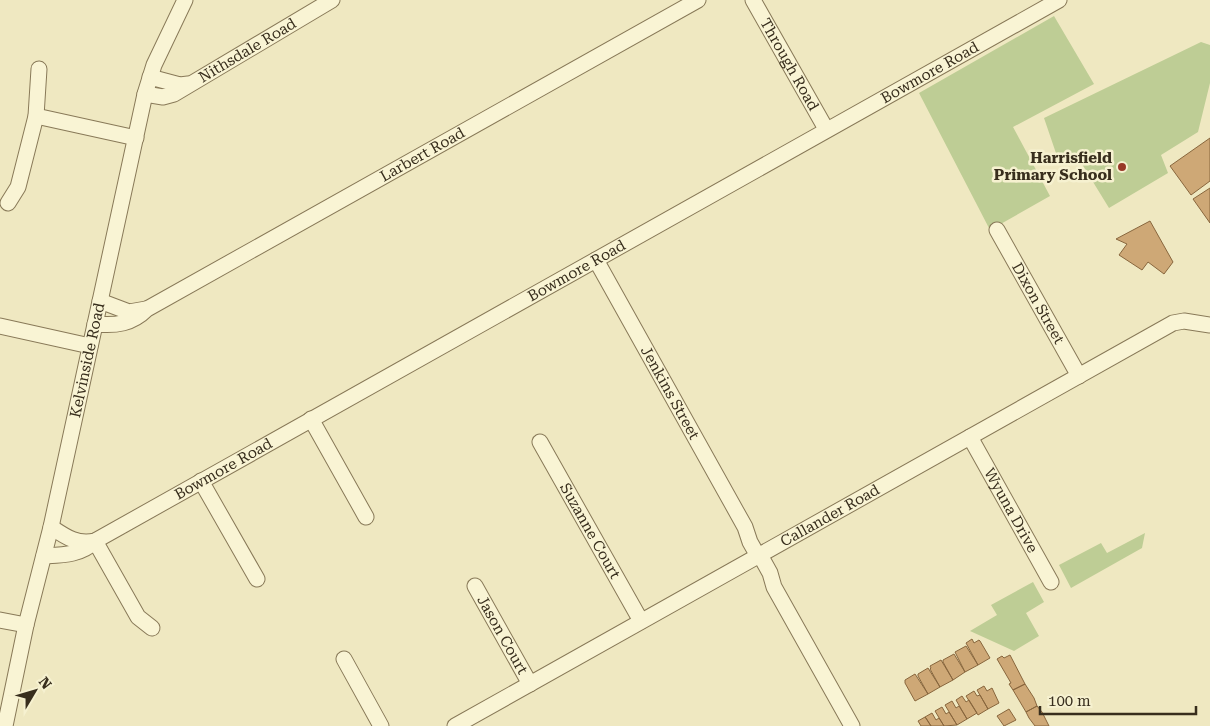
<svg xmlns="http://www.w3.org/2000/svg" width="1210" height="726" viewBox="0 0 1210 726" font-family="'Roboto Serif',serif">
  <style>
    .green { fill: #becd95 }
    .building { fill: #cea876; stroke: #88663d }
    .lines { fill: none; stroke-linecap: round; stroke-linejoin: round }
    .minor-casing { stroke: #887958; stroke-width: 17 }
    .minor { stroke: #f9f4d4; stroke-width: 15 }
    .poi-dot { fill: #983827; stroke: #f6f1d0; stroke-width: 2 }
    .labels { text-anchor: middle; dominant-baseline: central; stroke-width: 5; stroke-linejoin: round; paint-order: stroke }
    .street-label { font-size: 15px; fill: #382e1d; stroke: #f6f1d0 }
    .poi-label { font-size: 15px; font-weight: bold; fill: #382e1d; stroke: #f6f1d0; text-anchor: end }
  </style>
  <rect width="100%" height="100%" fill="#efe8c1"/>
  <!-- green -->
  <path class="green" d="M1054 16 1094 84 1013 127 1050 196 990 230 919 93Z
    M1201 42 1210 45V83L1198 132 1161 155 1168 173 1109 208 1082 164 1059 162 1044 118Z
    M1145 533 1142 548 1071 588 1059 565 1101 543 1107 553Z
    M1033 582 1044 602 1026 613 1039 636 1014 651 970 631 997 615 991 605Z"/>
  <!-- building -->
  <path class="building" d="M1210 138V181L1191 195 1170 166Z
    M1210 188V223L1193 199Z
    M1150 221 1173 262 1164 274 1148 262 1142 270 1119 255 1127 244 1116 239Z
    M972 639 974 643 979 640 980 641 990 658 978 665 966 643Z
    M966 646 978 665 965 672 955 652Z
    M954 654 965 672 953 680 943 662V660Z
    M1010 655 1025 684 1013 690 1009 684 1011 683 997 659 1002 656 1004 658Z
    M941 660 953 680 940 687 930 669 931 668 930 666Z
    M928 668 940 687 928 694 918 676V674Z
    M915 674 928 694 915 701 905 683V680Z
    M1025 684 1034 698 1037 706 1026 712 1013 690Z
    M984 686 987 691 992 688 999 703 988 709 977 690Z
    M974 691 977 696 980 695 988 709 978 715 966 696Z
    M962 696 966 702 969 700 977 713 967 719 956 700Z
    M952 701 956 708 959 706 967 719 957 725 945 705Z
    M1037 706 1042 712 1049 726H1035L1029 718 1026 712Z
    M942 707 946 714 949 712 957 725 944 726 935 711Z
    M1009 709 1016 720 1004 726 997 716Z
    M932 713 936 720 939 718 944 726H931L925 717Z
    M925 717 926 718 931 726H921L918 721Z"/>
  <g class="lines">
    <!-- minor casing -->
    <g class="minor-casing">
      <g id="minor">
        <path id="s1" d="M753 0 826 129"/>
        <path d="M150 77 180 85 188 84"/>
        <path id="s2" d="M145 94 163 97 174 94 332 0"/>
        <path d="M36 116 136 138"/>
        <path d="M8 203 18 187 36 116 39 69"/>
        <path id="s3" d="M997 230 1079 376"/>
        <path id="s4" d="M596 260 745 527 750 542 758 556"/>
        <path d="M100 301 129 312 146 309"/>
        <path id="s5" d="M95 324C116 326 132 324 147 309L698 0"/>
        <path d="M0 326 90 346"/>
        <path d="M311 419 366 517"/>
        <path id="s6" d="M970 437 1051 582"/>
        <path id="s7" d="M540 442 641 621"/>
        <path d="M201 481 257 579"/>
        <path id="s8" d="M51 527C66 537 77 545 95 541L1059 0"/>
        <path d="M95 541 138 617 152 628"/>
        <path d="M760 555 770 573 774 587 852 726"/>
        <path d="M44 556C62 555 81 555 94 542"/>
        <path id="s9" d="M475 586 530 684"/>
        <path d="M0 620 26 625"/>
        <path d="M344 659 381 726"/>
        <path id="s10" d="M5 726 26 625 51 527 145 94 154 65 185 0"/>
        <path id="s11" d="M455 726 1173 323 1184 321 1210 325"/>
      </g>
    </g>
    <!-- minor -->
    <use href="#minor" class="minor"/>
  </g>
  <!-- markers -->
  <circle class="poi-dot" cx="1122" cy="167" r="5"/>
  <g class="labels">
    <!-- street labels -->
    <g class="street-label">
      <text stroke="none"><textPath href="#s2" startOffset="115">Nithsdale Road</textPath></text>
      <text stroke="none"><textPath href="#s1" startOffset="74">Through Road</textPath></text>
      <text stroke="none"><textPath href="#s8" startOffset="1005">Bowmore Road</textPath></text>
      <text stroke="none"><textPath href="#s5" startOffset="372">Larbert Road</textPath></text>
      <text stroke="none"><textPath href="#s8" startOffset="600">Bowmore Road</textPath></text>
      <text stroke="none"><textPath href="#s3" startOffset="84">Dixon Street</textPath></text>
      <text stroke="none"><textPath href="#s10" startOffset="375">Kelvinside Road</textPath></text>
      <text stroke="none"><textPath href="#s4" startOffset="152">Jenkins Street</textPath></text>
      <text stroke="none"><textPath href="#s8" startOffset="195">Bowmore Road</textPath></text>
      <text stroke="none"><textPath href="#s6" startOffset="84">Wyuna Drive</textPath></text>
      <text stroke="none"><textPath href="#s11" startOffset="430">Callander Road</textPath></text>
      <text stroke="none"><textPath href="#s7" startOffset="102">Suzanne Court</textPath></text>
      <text stroke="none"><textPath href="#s9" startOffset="56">Jason Court</textPath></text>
    </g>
    <!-- poi labels -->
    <g class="poi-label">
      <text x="1112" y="158">Harrisfield<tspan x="1112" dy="17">Primary School</tspan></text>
    </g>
  </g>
  <!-- north arrow -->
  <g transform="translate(35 691) rotate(52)" stroke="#f6f1d0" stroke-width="4" paint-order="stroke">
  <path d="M0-4L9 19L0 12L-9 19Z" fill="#382e1d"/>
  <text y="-8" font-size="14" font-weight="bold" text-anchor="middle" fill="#382e1d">N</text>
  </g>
  <!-- scale -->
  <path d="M1040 706v8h156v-8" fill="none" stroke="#382e1d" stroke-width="2.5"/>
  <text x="1048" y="706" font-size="15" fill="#382e1d" stroke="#f6f1d0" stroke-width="4" paint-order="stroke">100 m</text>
</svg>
